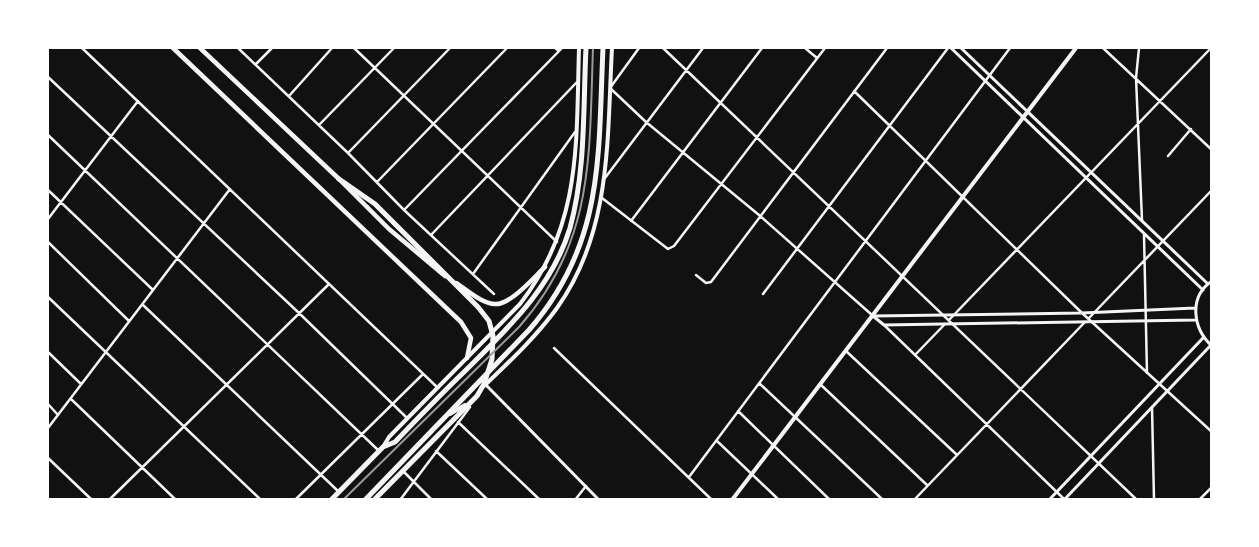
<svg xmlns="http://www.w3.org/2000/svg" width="1259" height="547" viewBox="0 0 1259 547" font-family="Arial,sans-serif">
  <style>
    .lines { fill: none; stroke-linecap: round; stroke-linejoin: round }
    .minor { stroke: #f5f5f5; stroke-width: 2.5 }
    .tertiary { stroke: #f5f5f5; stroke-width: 3 }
    .secondary { stroke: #f5f5f5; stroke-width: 4 }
    .primary { stroke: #f5f5f5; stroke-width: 4.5 }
    .motorway { stroke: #f5f5f5; stroke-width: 5 }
    .rail { stroke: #9a9a9a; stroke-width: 2 }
  </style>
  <rect width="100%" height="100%" fill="#111"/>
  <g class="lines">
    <!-- minor -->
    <path class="minor" d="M82 48 438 388
      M238 48 348 153 404 210 494 294
      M354 48 557 242
      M555 48 559 51
      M639 48 610 88 646 122 759 215 872 315
      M663 48 1137 500
      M805 48 817 58
      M1103 48 1212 150
      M1139 48 1136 78 1142 220
      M256 64 272 48
      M48 77 299 313 407 418
      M854 91 1082 313 1212 432
      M289 96 332 48
      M319 125 394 48
      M48 135 378 450
      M348 153 450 48
      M1168 156 1191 129
      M605 178 703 48
      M377 182 507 48
      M48 190 153 290
      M602 198 668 249 674 246 825 48
      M404 210 562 48
      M48 219 138 101
      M631 221 762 48
      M431 235 577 82
      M1144 235 1147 373
      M48 242 129 321
      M473 274 575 132
      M696 275 706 283 711 282 887 48
      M763 294 948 48
      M48 297 261 500
      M143 305 339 492
      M1089 318 1212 190
      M949 320 1211 48
      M884 325 1064 499
      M554 348 712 500
      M846 351 956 454
      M48 352 81 384
      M915 355 945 324
      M759 383 883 500
      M820 384 927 485
      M71 399 176 500
      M48 404 58 415
      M1152 407 1154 500
      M738 411 830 500
      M458 422 540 500
      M48 428 230 189
      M717 441 779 500
      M436 451 488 500
      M48 458 92 500
      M404 472 432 500
      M689 477 1010 48
      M109 500 329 284
      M295 500 423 374
      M400 500 470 407
      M575 500 586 486
      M914 500 1085 322
      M1199 500 1212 487"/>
    <!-- tertiary -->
    <path class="tertiary" d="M951 48 1203 290
      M961 48 1208 284
      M1212 281C1188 297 1193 329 1212 346
      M873 316 884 325 1195 320
      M873 316 1082 313 1195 308
      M486 385 599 500
      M1049 500 1203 338
      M1064 500 1211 345"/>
    <!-- secondary -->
    <path class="secondary" d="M484 386C509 362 536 337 557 308 612 231 607 138 612 48
      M450 414 465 405
      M383 447 389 437 520 304C582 224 576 144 579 48
      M732 500 1076 48"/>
    <!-- primary -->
    <path class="primary" d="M173 48 461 322 471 338 467 358
      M200 48 339 179 389 229 445 276
      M456 283C467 290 481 303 494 304 510 306 534 277 545 267"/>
    <!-- motorway -->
    <path class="motorway" d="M339 179 375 204 478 307 489 321 493 336 492 359 484 384 477 396 374 500
      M331 500 383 447 395 442C417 419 440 395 464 372 507 329 552 288 570 228 586 170 583 107 586 48
      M365 500 529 330C605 243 598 155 603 48"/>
    <!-- rail -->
    <path class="rail" d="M343 500 519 327C595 241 589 155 593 48"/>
  </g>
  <!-- border -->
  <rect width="1259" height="547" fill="none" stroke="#ffffff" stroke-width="98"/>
</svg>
